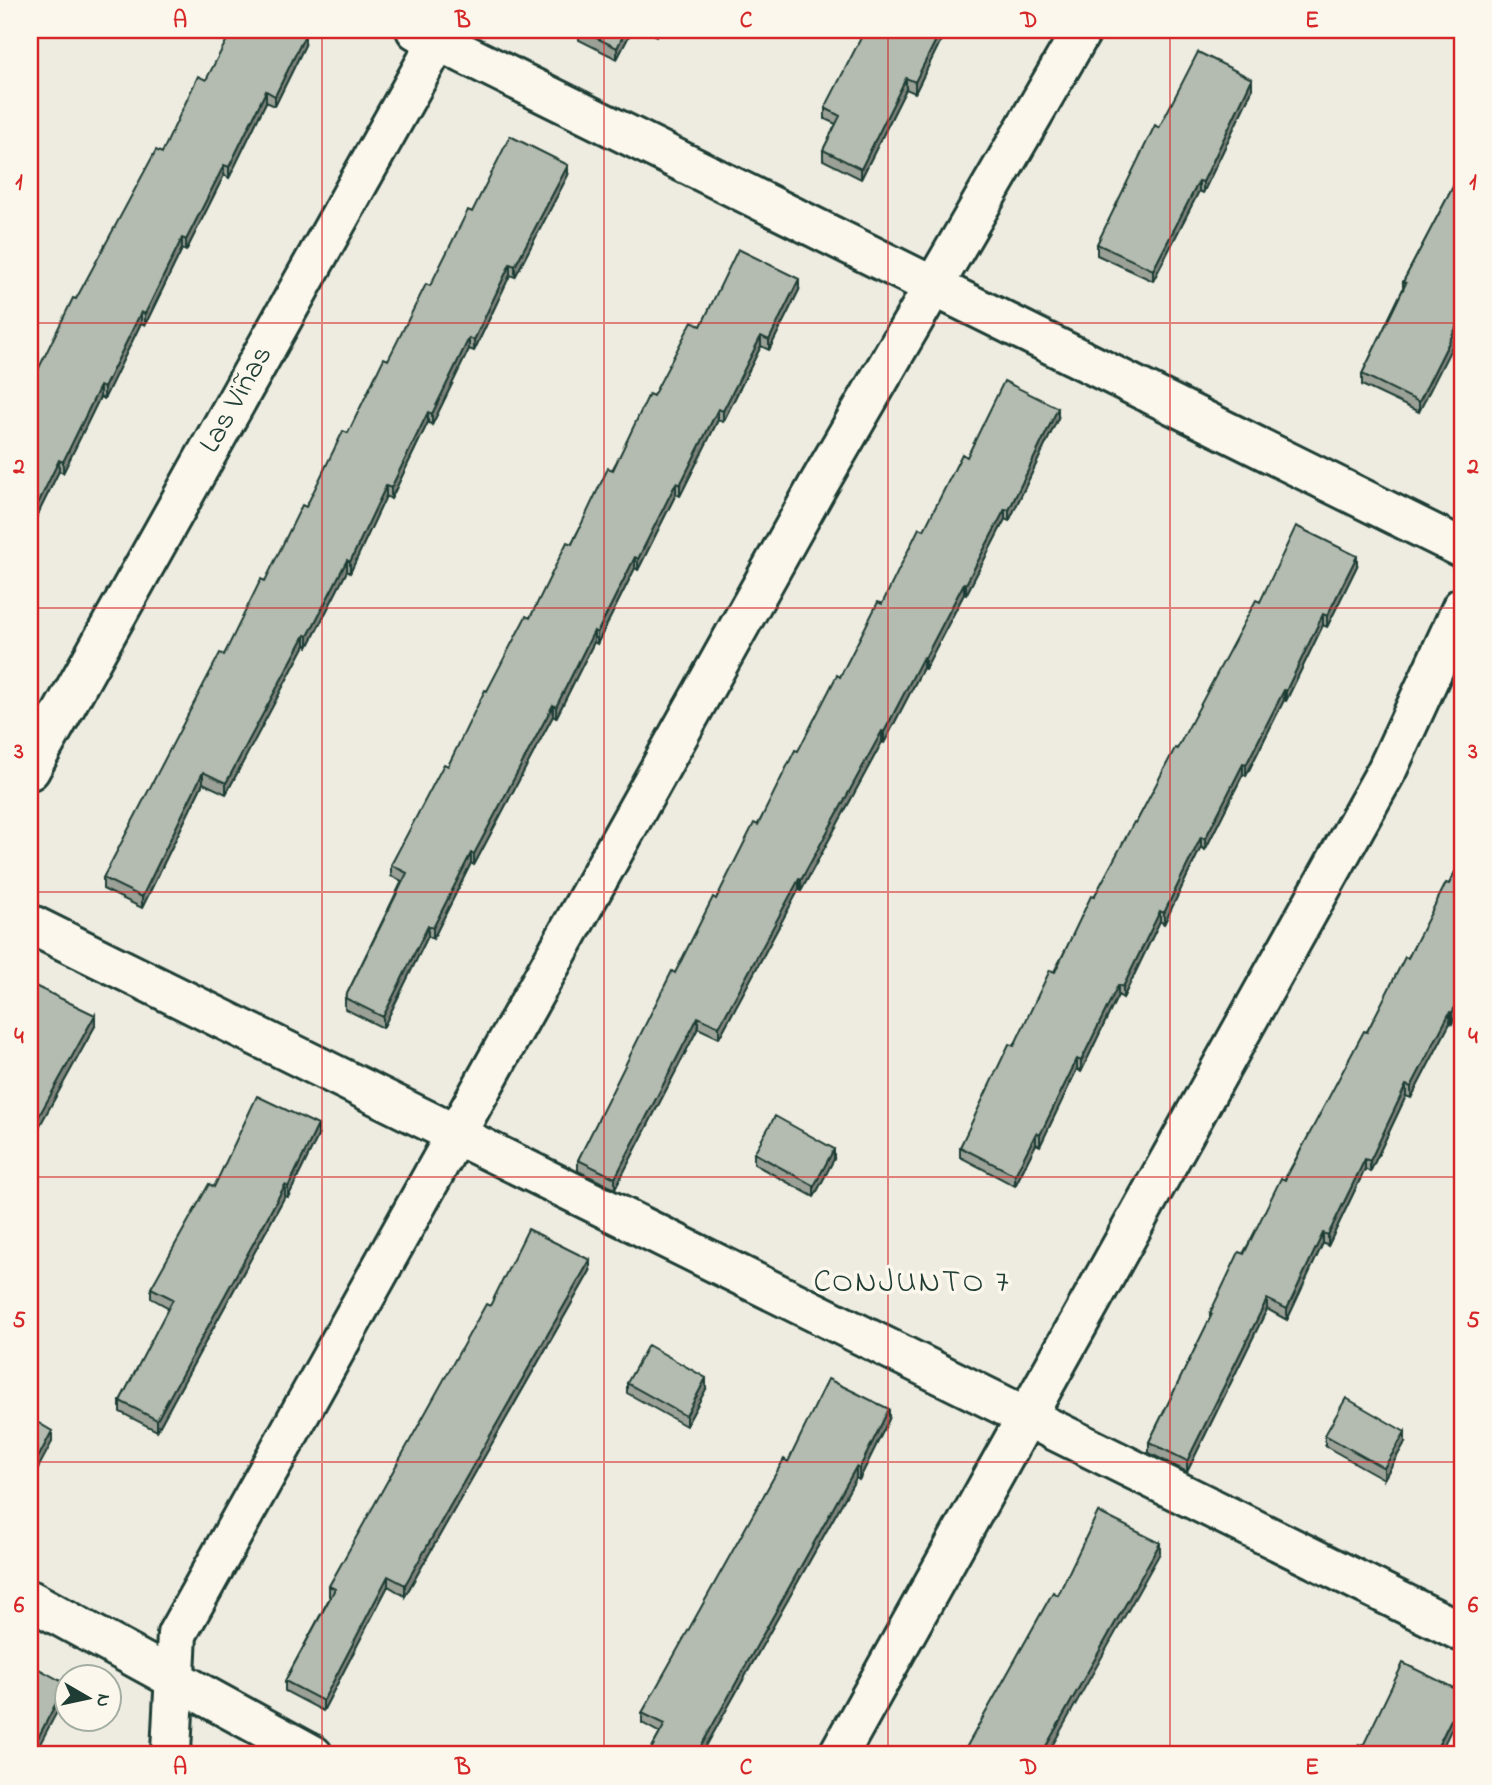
<svg xmlns="http://www.w3.org/2000/svg" width="1492" height="1785" viewBox="0 0 1492 1785" font-family="'Indie Flower',sans-serif">
  <style>
    .lines { fill: none; stroke-linecap: round; stroke-linejoin: round }
    .minor-casing { stroke: #1f3d34; stroke-width: 44 }
    .minor { stroke: #fbf7ec; stroke-width: 38 }
    .wall { fill: #9ba197; stroke: #1f3d34; stroke-width: 2 }
    .shaded-wall { fill: #7e837b; stroke: #1f3d34; stroke-width: 2 }
    .building { fill: #b4bbb0; stroke: #1f3d34; stroke-width: 2 }
    .grid { fill: none; stroke: #d62828; stroke-width: 2; stroke-opacity: 0.55 }
    .labels { text-anchor: middle; dominant-baseline: central; stroke-width: 7; stroke-linejoin: round; paint-order: stroke }
    .street-label { font-size: 30px; fill: #1f3d34; stroke: #fbf7ec }
    .neighbourhood-label { font-size: 32px; letter-spacing: 2px; fill: #1f3d34; stroke: #fbf7ec }
    .neatline { fill: none; stroke: #d62828; stroke-width: 2.5 }
    .grid-label { font-size: 23px; text-anchor: middle; font-weight: bold; fill: #d62828 }
  </style>
  <rect width="100%" height="100%" fill="#eeece1"/>
  <filter id="ink" filterUnits="userSpaceOnUse"><feTurbulence type="fractalNoise" baseFrequency=".0143" numOctaves="2"/><feDisplacementMap in="SourceGraphic" scale="14" xChannelSelector="R" yChannelSelector="G"/><feConvolveMatrix kernelMatrix="1 2 1 2 8 2 1 2 1" color-interpolation-filters="sRGB"/></filter>
  <g filter="url(#ink)">
    <g class="lines">
      <!-- minor casing -->
      <g class="minor-casing">
        <g id="minor">
          <path d="M416 30 1462 548"/>
          <path id="s1" d="M30 770 444 30"/>
          <path d="M30 924 1462 1632"/>
          <path d="M30 1600 313 1755"/>
          <path d="M169 1755 171 1751 177 1634 817 487 1082 30"/>
          <path d="M838 1755 1387 770 1462 607"/>
        </g>
      </g>
      <!-- minor -->
      <use href="#minor" class="minor"/>
    </g>
    <!-- wall -->
    <path class="wall" d="M579 30H632L617 59 579 40Z
      M645 30H660L657 36Z
      M946 30 915 93 906 89 861 179 823 160V150L836 124 825 119V108Z
      M305 45 275 106 266 102 229 178 224 175 186 251 182 249 145 325 141 323 104 399 100 397 63 473 59 471 30 530V377L36 374 76 299 206 80Z
      M1252 90 1203 193 1199 191 1153 281 1097 255V244L1159 128Z
      M568 175 515 277 510 275 474 351 469 349 432 425 428 422 391 499 386 496 350 573 347 571 308 647 305 645 226 794 203 783 142 908 103 889V878L224 655 472 212Z
      M1456 181 1419 412 1362 385V374L1403 289V282Z
      M799 290 769 350 761 346 723 422 718 420 680 496 676 494 638 570 635 568 597 644 594 642 556 718 553 716 474 865 471 863 433 939 428 936 383 1028 345 1009V998L402 881 391 876V865L448 766 487 691 530 618 653 396 701 326Z
      M1058 418 1009 521 1005 519 966 595 964 594 925 669 923 668 884 743 882 742 801 891 799 889 719 1038 698 1028 615 1189 578 1171V1160L675 973 840 677 967 457Z
      M1357 566 1327 627 1323 625 1286 701 1284 700 1246 776 1243 774 1205 850 1201 847 1164 924 1160 921 1123 998 1118 995 1081 1072 1077 1069 1040 1146 1036 1144 1015 1186 960 1157V1147L1014 1046 1094 897 1260 602Z
      M1462 858 1452 1024 1450 1023 1411 1098 1406 1096 1370 1172 1365 1169 1328 1246 1323 1243 1287 1320 1267 1309 1187 1472 1149 1453V1442L1210 1319V1313L1449 884Z
      M30 996 95 1026 35 1134 33 1133Z
      M318 1136 288 1197 285 1196 157 1431 120 1412V1401L169 1308 151 1298V1288L214 1187Z
      M754 1153 834 1159 814 1197 754 1164Z
      M590 1271 405 1596 388 1586 323 1711 285 1691V1681L330 1597 329 1596V1586L490 1306Z
      M627 1383 706 1389 686 1426 627 1393Z
      M889 1419 859 1480 856 1478 701 1755H648L660 1733 642 1723V1713L788 1462Z
      M1325 1435 1405 1442 1384 1479 1325 1446Z"/>
    <!-- shaded-wall -->
    <path class="shaded-wall" d="M626 30H632L617 59V48Z
      M941 30H946L915 93V82Z
      M305 35V45L275 106V96Z
      M906 78V89L861 179V169Z
      M1252 79V90L1203 193V182Z
      M266 91V102L229 178V167Z
      M224 165V175L186 251V240Z
      M568 165V175L515 277V266Z
      M1199 181V191L1153 281V270Z
      M182 238V249L145 325V314Z
      M510 264V275L474 351V340Z
      M799 279V290L769 350V340Z
      M141 312V323L104 399V388Z
      M1462 316V327L1419 412V402Z
      M761 336V346L723 422V411Z
      M469 338V349L432 425V414Z
      M100 386V397L63 473V462Z
      M1058 408V418L1009 521V510Z
      M718 409V420L680 496V485Z
      M428 412V422L391 499V488Z
      M59 460V471L30 530V520Z
      M676 483V494L638 570V559Z
      M386 486V496L350 573V562Z
      M1005 509V519L966 595V584Z
      M1357 556V566L1327 627V616Z
      M635 557V568L597 644V633Z
      M347 560V571L308 647V636Z
      M964 583V594L925 669V658Z
      M1323 614V625L1286 701V691Z
      M594 631V642L556 718V707Z
      M305 635V645L226 794V783Z
      M923 657V668L884 743V732Z
      M1284 690V700L1246 776V765Z
      M553 705V716L474 865V854Z
      M882 731V742L801 891V880Z
      M1243 764V774L1205 850V839Z
      M203 772V783L142 908V897Z
      M1201 837V847L1164 924V913Z
      M471 853V863L433 939V928Z
      M799 879V889L719 1038V1027Z
      M1160 911V921L1123 998V987Z
      M428 926V936L383 1028V1017Z
      M1118 985V995L1081 1072V1061Z
      M1462 992V1002L1452 1024V1013Z
      M1450 1012V1023L1411 1098V1087Z
      M95 1015V1026L35 1134V1123Z
      M698 1017V1028L615 1189V1178Z
      M1077 1059V1069L1040 1146V1135Z
      M1406 1085V1096L1370 1172V1161Z
      M33 1122V1133L30 1140V1129Z
      M318 1125V1136L288 1197V1187Z
      M1036 1133V1144L1015 1186V1175Z
      M834 1149V1159L814 1197V1186Z
      M1365 1159V1169L1328 1246V1235Z
      M285 1185V1196L157 1431V1420Z
      M1323 1233V1243L1287 1320V1309Z
      M590 1260V1271L405 1596V1585Z
      M1267 1299V1309L1187 1472V1461Z
      M706 1378V1389L686 1426V1416Z
      M889 1409V1419L859 1480V1469Z
      M52 1431V1442L30 1483V1473Z
      M1405 1432V1442L1384 1479V1468Z
      M856 1467V1478L701 1755H696Z
      M1160 1543V1553L1047 1755H1041Z
      M388 1576V1586L323 1711V1701Z
      M66 1684V1695L34 1755H30V1753Z
      M1462 1697V1707L1439 1755H1434Z"/>
    <!-- building -->
    <path class="building" d="M232 30H296L305 35 275 96 266 91 229 167 224 165 186 240 182 238 145 314 141 312 104 388 100 386 63 462 59 460 30 520V377L33 372 36 374 73 298 76 299 156 150 162 153 198 76 206 80Z
      M580 30H626L617 48Z
      M865 30H941L915 82 906 78 861 169 823 150 840 116 825 108Z
      M1198 52 1252 79 1203 182 1199 181 1153 270 1097 244 1155 125 1159 128Z
      M510 136 568 165 515 266 510 264 474 340 469 338 432 414 428 412 391 488 386 486 350 562 347 560 308 636 305 635 226 783 203 772 142 897 103 878 220 653 224 655 261 579 265 581 302 505 306 507 343 431 348 433 384 358 388 360 426 284 430 286 468 210 472 212Z
      M1456 181 1462 184V316L1419 402 1362 374 1406 283 1403 282Z
      M738 249 799 279 769 340 761 336 723 411 718 409 680 485 676 483 638 559 635 557 597 633 594 631 556 707 553 705 474 854 471 853 433 928 428 926 383 1017 345 998 407 873 391 865 444 764 448 766 485 690 487 691 526 616 530 618 567 542 572 544 608 468 613 470 649 394 653 396 692 321 701 326Z
      M1004 381 1058 408 1009 510 1005 509 966 584 964 583 925 658 923 657 884 732 882 731 801 880 799 879 719 1027 698 1017 615 1178 578 1160 672 971 675 973 713 897 716 899 754 823 758 825 795 750 798 751 837 675 840 677 878 602 882 604 919 528 924 530 962 454 967 457Z
      M1296 526 1357 556 1327 616 1323 614 1286 691 1284 690 1246 765 1243 764 1205 839 1201 837 1164 913 1160 911 1123 987 1118 985 1081 1061 1077 1059 1040 1135 1036 1133 1015 1175 960 1147 1009 1044 1014 1046 1050 970 1055 972 1091 896 1094 897 1134 822 1136 823 1175 748 1177 749 1256 600 1260 602Z
      M1462 858V992L1452 1013 1450 1012 1411 1087 1406 1085 1370 1161 1365 1159 1328 1235 1323 1233 1287 1309 1267 1299 1187 1461 1149 1442 1212 1314 1210 1313 1239 1252 1244 1254 1281 1178 1285 1180 1364 1031 1367 1032 1405 957 1408 958 1446 883 1449 884Z
      M35 986 95 1015 35 1123 33 1122 30 1129V996Z
      M257 1096 318 1125 288 1187 285 1185 157 1420 120 1401 173 1299 151 1288 209 1184 214 1187Z
      M775 1116 834 1149 814 1186 754 1153Z
      M528 1229 590 1260 405 1585 388 1576 323 1701 285 1681 335 1589 329 1586 486 1304 490 1306Z
      M648 1345 706 1378 686 1416 627 1383Z
      M828 1379 889 1409 859 1469 856 1467 696 1755H648L665 1724 642 1713 784 1459 788 1462Z
      M1346 1398 1405 1432 1384 1468 1325 1435Z
      M30 1418 52 1431 30 1473Z
      M1098 1512 1160 1543 1041 1755H962L1053 1592 1058 1595Z
      M1403 1663 1462 1692V1697L1434 1754 1432 1753 1431 1755H1353L1359 1744 1363 1746Z
      M30 1664 66 1684 30 1753Z"/>
  </g>
  <!-- grid -->
  <path class="grid" d="M322 30V1755M604 30V1755M888 30V1755M1170 30V1755M30 323H1462M30 608H1462M30 892H1462M30 1177H1462M30 1462H1462"/>
  <g class="labels">
    <!-- street labels -->
    <g class="street-label">
      <text stroke="none"><textPath href="#s1" startOffset="424">Las Viñas</textPath></text>
    </g>
    <!-- neighbourhood labels -->
    <g class="neighbourhood-label">
      <text x="912" y="1283">CONJUNTO 7</text>
    </g>
  </g>
  <!-- margin -->
  <rect width="1492" height="1785" fill="none" stroke="#fbf7ec" stroke-width="77"/>
  <!-- north arrow -->
  <g transform="translate(88 1698) rotate(99)"><circle r="33" fill="#fbf7ec" stroke="#a3ada2" stroke-width="2"/>
  <path d="M0-5L12 26L0 18L-12 26Z" fill="#1f3d34"/>
  <text y="-10" font-size="19" font-weight="bold" text-anchor="middle" fill="#1f3d34">N</text>
  </g>
  <rect x="38" y="38" width="1416" height="1708" class="neatline"/>
  <g class="grid-label">
    <text x="180" y="27">A</text>
    <text x="463" y="27">B</text>
    <text x="746" y="27">C</text>
    <text x="1029" y="27">D</text>
    <text x="1312" y="27">E</text>
    <text x="19" y="189">1</text>
    <text x="1473" y="189">1</text>
    <text x="19" y="473">2</text>
    <text x="1473" y="473">2</text>
    <text x="19" y="758">3</text>
    <text x="1473" y="758">3</text>
    <text x="19" y="1043">4</text>
    <text x="1473" y="1043">4</text>
    <text x="19" y="1327">5</text>
    <text x="1473" y="1327">5</text>
    <text x="19" y="1612">6</text>
    <text x="1473" y="1612">6</text>
    <text x="180" y="1774">A</text>
    <text x="463" y="1774">B</text>
    <text x="746" y="1774">C</text>
    <text x="1029" y="1774">D</text>
    <text x="1312" y="1774">E</text>
  </g>
</svg>
